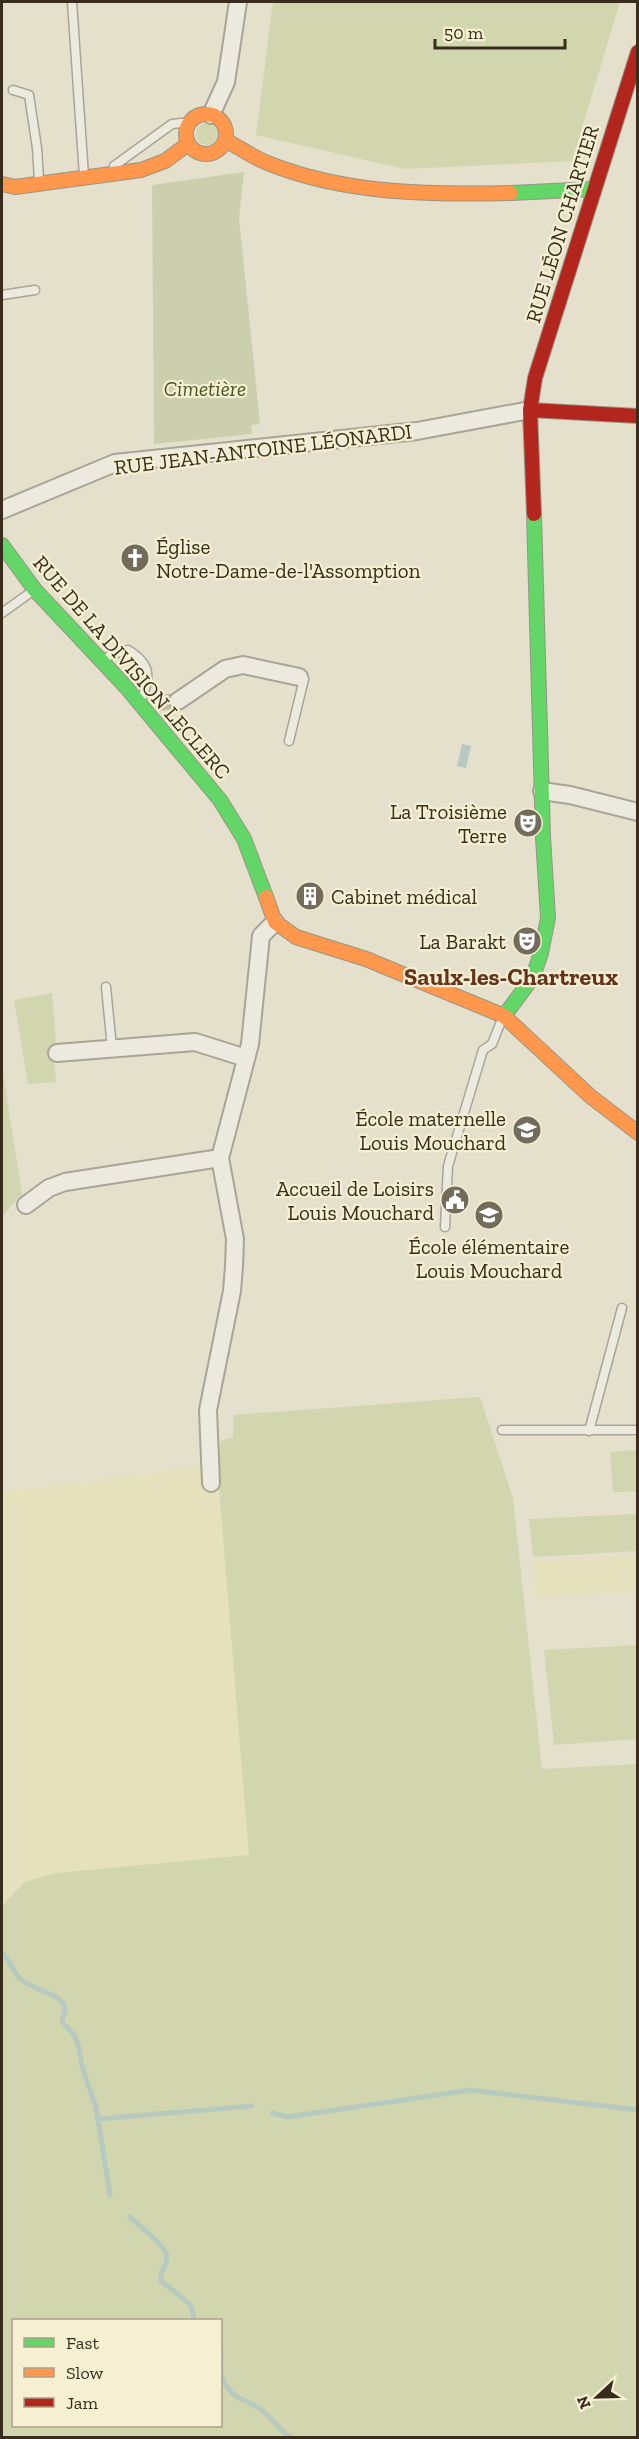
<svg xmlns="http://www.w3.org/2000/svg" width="639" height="2439" viewBox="0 0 639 2439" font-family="'Zilla Slab',serif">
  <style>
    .farmland { fill: #e4e1bc }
    .green { fill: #d1d6ae; fill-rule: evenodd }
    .cemetery { fill: #cccfae }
    .water { fill: #b7cac0 }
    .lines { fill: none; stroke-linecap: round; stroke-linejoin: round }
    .stream { stroke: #b7cac0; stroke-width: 5 }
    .street-tunnel { stroke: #c2bca9; stroke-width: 16; stroke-dasharray: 16 8; stroke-linecap: butt }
    .lane-casing { stroke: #a9a495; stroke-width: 11 }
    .street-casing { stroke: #a9a495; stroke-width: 20 }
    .fast-casing { stroke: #999485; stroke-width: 16 }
    .slow-casing { stroke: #999485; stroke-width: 16 }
    .jam-casing { stroke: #999485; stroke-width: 16 }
    .lane { stroke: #ece9de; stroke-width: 8 }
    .street { stroke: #ece9de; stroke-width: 16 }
    .fast { stroke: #63d668; stroke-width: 14 }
    .slow { stroke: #ff974d; stroke-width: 14 }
    .jam { stroke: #b3261e; stroke-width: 14 }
    .labels { text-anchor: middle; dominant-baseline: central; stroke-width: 4.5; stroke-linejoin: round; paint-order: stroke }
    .street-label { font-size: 21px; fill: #382d1d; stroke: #f6efd1 }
    .park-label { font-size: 21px; font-style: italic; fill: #435523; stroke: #f6efd1 }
    .poi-label { font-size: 21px; fill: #382d1d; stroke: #f6efd1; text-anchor: end }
    .quarter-label { font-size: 24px; font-weight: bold; fill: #65331c; stroke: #f6efd1 }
  </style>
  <rect width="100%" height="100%" fill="#e4e0cc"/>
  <!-- farmland -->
  <path class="farmland" d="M217 1464 249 1856 56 1873 25 1882 2 1906V1492Z
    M637 1555V1591L536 1598 533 1561Z"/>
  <!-- green -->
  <path class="green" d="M273 2H620L572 161 405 169 256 135Z
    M196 134a11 11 0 1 1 22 0a11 11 0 1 1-22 0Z
    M52 993 56 1045 53 1046 56 1082 28 1084 14 1000Z
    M2 1065 22 1194 2 1217Z
    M480 1397 513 1498 542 1769 637 1764V2437L2 2438V1906L25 1882 56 1873 249 1855 217 1464 221 1441 233 1437 234 1415ZM14 2320H220V2426H14Z
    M637 1450V1491L613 1492 610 1452Z
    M637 1514V1551L533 1557 529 1519Z
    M637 1645V1739L554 1745 544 1650Z"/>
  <!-- cemetery -->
  <path class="cemetery" d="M244 172 239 218 260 424 251 425 252 434 154 444 152 185Z"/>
  <!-- water -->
  <path class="water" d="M462 744 471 746 466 768 457 766Z"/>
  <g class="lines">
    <!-- stream -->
    <path class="stream" d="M2 1953C10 1960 13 1973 22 1980 33 1990 63 1994 65 2008 66 2013 62 2017 62 2022L74 2035 78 2044 83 2070 96 2107 110 2195
      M272 2113 288 2117 470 2090 638 2110
      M98 2119 252 2106
      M130 2217C138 2225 167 2247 167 2257 167 2266 159 2271 161 2281L190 2304 195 2320
      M220 2345C223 2355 219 2367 222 2377 230 2401 249 2399 264 2412 274 2421 279 2429 291 2438"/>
    <!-- street-tunnel -->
    <path class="street-tunnel" d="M158 703 178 701"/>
    <!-- lane casing -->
    <g class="lane-casing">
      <path id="lane" d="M72 2 84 176
        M13 90 29 95 37 148 39 180
        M114 166 172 124 190 122
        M2 295 35 290
        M2 613 34 590
        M105 660 110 655 128 650C151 664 151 677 141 700
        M289 741 304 679 299 677
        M106 987 112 1048
        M445 1227 448 1166 483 1050 492 1044 502 1019
        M502 1430H638
        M589 1431 622 1308"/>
    </g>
    <!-- street casing -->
    <g class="street-casing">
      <path id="street" d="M211 115 226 82 238 2
        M2 510 115 463 417 431 530 410
        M178 701 225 669 243 665 299 677
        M542 791 570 795 638 812
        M57 1053 195 1042 246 1058
        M26 1205 49 1188 65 1182 220 1158
        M211 1483 208 1410 232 1291 234 1266 235 1239 220 1158 250 1044 261 936 275 922"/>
    </g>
    <!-- fast casing -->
    <g class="fast-casing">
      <path id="fast" d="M511 193 594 189
        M2 545 35 590 126 687 220 800 244 839 266 897
        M504 1016 533 977 541 953 548 918 543 837 534 514"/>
    </g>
    <!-- slow casing -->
    <g class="slow-casing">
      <path id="slow" d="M186 134a20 20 0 1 1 40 0a20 20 0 1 1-40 0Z
        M225 140C240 148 254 158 270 164 346 194 430 195 511 193
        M2 184 15 187 141 170 165 161 188 144
        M266 897 275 922 296 937 366 959 504 1016 590 1096 638 1133"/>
    </g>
    <!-- jam casing -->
    <g class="jam-casing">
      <path id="jam" d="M530 410 638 416
        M534 514 530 410 535 378 638 52"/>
    </g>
    <!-- lane -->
    <use href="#lane" class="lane"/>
    <!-- street -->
    <use href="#street" class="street"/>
    <!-- fast -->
    <use href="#fast" class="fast"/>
    <!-- slow -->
    <use href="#slow" class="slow"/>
    <!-- jam -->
    <use href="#jam" class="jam"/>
  </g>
  <!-- icons -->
  <defs>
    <g id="church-disc" transform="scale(1.5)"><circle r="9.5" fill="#746c5a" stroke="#f6efd1"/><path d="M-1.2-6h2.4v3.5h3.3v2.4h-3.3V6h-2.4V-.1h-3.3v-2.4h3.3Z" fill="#fff"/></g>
    <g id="theatre-disc" transform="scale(1.5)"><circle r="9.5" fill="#746c5a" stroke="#f6efd1"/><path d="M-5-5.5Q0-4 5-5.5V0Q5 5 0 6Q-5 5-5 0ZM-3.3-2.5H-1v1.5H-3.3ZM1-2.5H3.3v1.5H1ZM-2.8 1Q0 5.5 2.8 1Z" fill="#fff"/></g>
    <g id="building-disc" transform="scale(1.5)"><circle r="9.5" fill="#746c5a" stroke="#f6efd1"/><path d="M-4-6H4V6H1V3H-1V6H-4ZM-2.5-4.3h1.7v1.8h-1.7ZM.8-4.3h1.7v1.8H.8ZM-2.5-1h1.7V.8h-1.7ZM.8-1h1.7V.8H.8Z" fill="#fff"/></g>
    <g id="school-disc" transform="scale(1.5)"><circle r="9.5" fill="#746c5a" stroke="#f6efd1"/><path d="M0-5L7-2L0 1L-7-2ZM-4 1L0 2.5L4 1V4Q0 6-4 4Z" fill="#fff"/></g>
    <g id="civic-disc" transform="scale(1.5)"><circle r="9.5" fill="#746c5a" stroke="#f6efd1"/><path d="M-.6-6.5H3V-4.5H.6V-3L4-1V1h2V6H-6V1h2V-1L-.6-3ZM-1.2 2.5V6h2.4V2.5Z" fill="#fff"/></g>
  </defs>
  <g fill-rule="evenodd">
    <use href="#church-disc" x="135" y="558"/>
    <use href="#theatre-disc" x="528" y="823"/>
    <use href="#building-disc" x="310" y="896"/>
    <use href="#theatre-disc" x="527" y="941"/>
    <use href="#school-disc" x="527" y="1130"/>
    <use href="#civic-disc" x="455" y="1200"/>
    <use href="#school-disc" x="489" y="1215"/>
  </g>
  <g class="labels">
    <!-- street labels -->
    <g class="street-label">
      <text transform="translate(562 224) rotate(-73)">RUE LÉON CHARTIER</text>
      <text transform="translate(263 449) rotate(-7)">RUE JEAN-ANTOINE LÉONARDI</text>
      <text transform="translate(132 667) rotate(49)">RUE DE LA DIVISION LECLERC</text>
    </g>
    <!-- park labels -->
    <g class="park-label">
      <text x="205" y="388">Cimetière</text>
    </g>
    <!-- poi labels -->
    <g class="poi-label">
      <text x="156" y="546" text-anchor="start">Église<tspan x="156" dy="24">Notre-Dame-de-l'Assomption</tspan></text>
      <text x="507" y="811">La Troisième<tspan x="507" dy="24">Terre</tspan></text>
      <text x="331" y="896" text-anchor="start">Cabinet médical</text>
      <text x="506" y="941">La Barakt</text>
      <text x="506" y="1118">École maternelle<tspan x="506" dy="24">Louis Mouchard</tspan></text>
      <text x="434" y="1188">Accueil de Loisirs<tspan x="434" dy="24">Louis Mouchard</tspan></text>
      <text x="489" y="1246" text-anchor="middle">École élémentaire<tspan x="489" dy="24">Louis Mouchard</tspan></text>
    </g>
    <!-- quarter labels -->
    <g class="quarter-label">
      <text x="511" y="976">Saulx-les-Chartreux</text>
    </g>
  </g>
  <!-- border -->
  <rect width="639" height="2439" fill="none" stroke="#382d1d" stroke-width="6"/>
  <!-- legend -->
  <rect x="12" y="2319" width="210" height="108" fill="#f6efd1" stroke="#aaa189" stroke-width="1.5"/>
  <rect x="24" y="2338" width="30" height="9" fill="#63d668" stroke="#aaa189" stroke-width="1.5"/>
  <text x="66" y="2349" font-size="18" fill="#382d1d">Fast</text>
  <rect x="24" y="2368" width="30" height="9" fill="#ff974d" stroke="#aaa189" stroke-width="1.5"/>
  <text x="66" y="2379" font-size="18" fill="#382d1d">Slow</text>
  <rect x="24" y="2398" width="30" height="9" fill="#b3261e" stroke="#aaa189" stroke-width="1.5"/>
  <text x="66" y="2409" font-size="18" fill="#382d1d">Jam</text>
  <!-- north arrow -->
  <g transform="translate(597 2397) rotate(248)" stroke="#f6efd1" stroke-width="4.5" paint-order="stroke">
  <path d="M0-4.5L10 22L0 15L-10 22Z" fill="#382d1d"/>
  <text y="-9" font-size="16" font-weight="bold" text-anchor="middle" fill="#382d1d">N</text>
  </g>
  <!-- scale -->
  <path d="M435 39v9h130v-9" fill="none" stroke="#382d1d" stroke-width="3"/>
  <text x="444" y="39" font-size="18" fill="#382d1d" stroke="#f6efd1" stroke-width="4.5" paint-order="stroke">50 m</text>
</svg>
